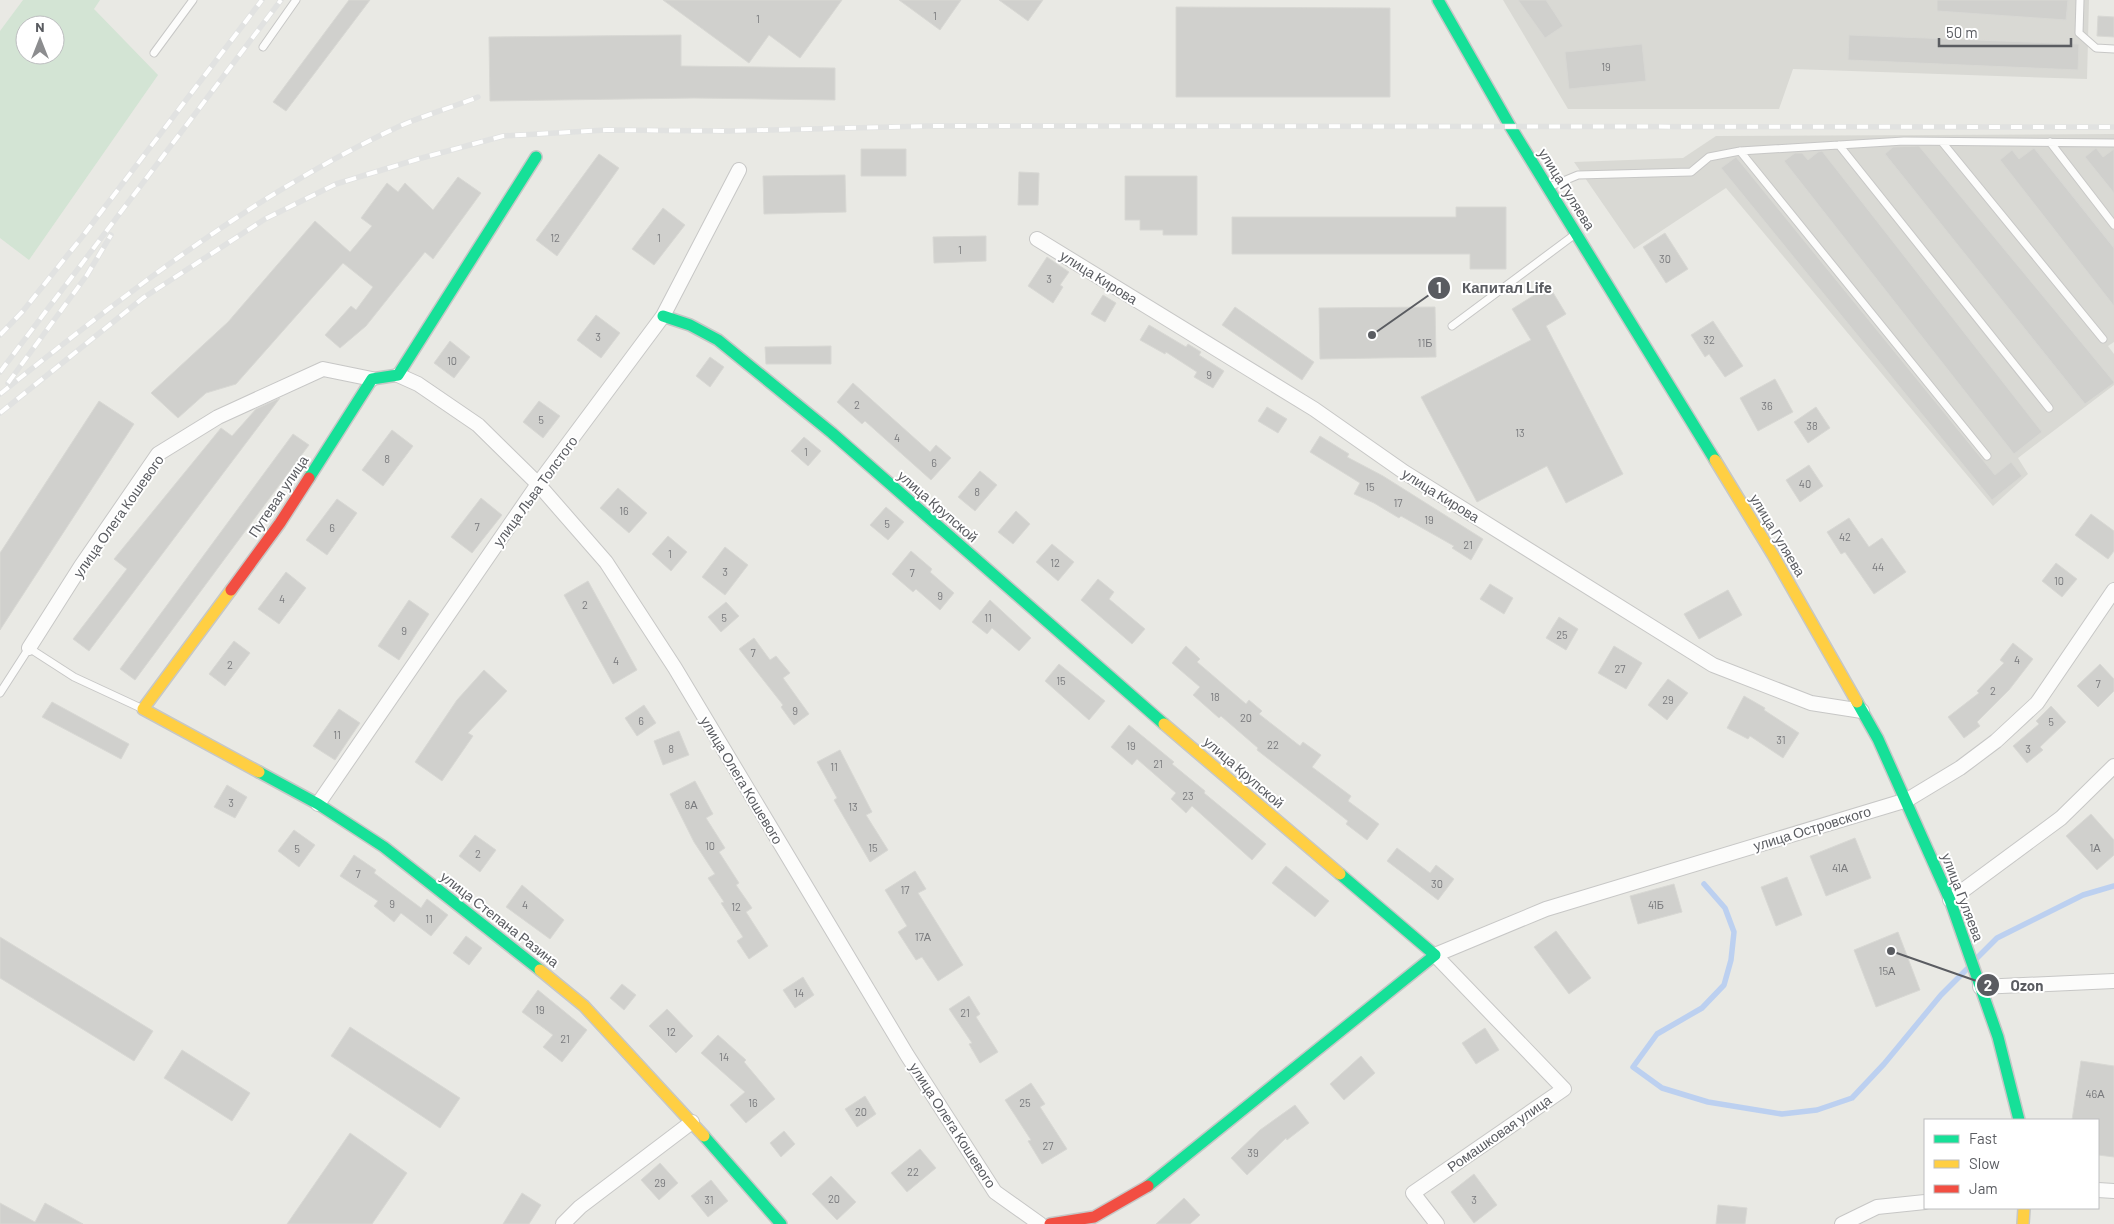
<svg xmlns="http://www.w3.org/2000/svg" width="2114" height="1224" viewBox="0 0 2114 1224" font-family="Barlow,sans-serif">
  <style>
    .industrial { fill: #d9d9d4 }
    .green { fill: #d3e4d4; fill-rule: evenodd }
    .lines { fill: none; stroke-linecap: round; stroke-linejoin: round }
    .stream { stroke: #bcd0f0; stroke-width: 5.5 }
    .building { fill: #d0d0cd; stroke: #d8d8d4 }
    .lane-casing { stroke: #c7c7c6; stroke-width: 9 }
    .street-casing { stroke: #c7c7c6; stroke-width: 16 }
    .fast-casing { stroke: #c6c7c6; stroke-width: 14 }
    .slow-casing { stroke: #c6c7c6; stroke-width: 14 }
    .jam-casing { stroke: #c6c7c6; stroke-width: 14 }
    .lane { stroke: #fcfcfb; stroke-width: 7 }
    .street { stroke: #fcfcfb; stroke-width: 14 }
    .fast { stroke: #16e098; stroke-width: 11 }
    .slow { stroke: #ffcf43; stroke-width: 11 }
    .jam { stroke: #f24e42; stroke-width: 11 }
    .rail-casing { stroke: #e1e2e1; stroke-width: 5.5 }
    .rail { stroke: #fff; stroke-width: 4; stroke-dasharray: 11; stroke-linecap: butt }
    .labels { text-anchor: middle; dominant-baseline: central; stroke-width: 4; stroke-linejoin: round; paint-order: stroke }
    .number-label { font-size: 11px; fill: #797a7d }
    .street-label { font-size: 14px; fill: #5a5c61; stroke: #fff }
    .leader { fill: none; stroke: #5a5c61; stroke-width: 2 }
    .callout-dot { fill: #5a5c61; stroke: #fff; stroke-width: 2 }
    .mark-label { font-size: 15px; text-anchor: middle; font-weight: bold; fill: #fff }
    .callout-label { font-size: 15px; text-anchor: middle; font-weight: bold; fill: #5a5c61; stroke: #fff; stroke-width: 4; stroke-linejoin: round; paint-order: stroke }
  </style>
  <rect width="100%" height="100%" fill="#e9e9e4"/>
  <!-- industrial -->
  <path class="industrial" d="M1503 0H2089L2087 79 1793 69 1779 109H1568Z
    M2114 134V342L2108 346 2114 354V385L2018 458 2028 474 1993 506 1726 188 1634 249 1574 162 1683 158 1716 136Z"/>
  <!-- green -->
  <path class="green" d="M23 0H100L94 9 158 75 29 260 0 238V31ZM25 25H55V55H25Z"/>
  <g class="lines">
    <!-- stream -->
    <path class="stream" d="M1704 884 1725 908 1734 932 1731 960 1724 985 1702 1008 1657 1034 1633 1067 1662 1088 1708 1102 1782 1114 1817 1110 1852 1098 1884 1064 1941 995 1969 967
      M1975 960 1997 938 2083 895 2114 886"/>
  </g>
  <!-- building -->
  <path class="building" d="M349 0H370L286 111 273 102Z
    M663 0H842L800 58 769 35 749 63Z
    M899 0H961L940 30Z
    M999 0H1043L1028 21Z
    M1518 0H1546L1563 26 1545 38Z
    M1937 0H2068L2066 20 1937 11Z
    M1176 7 1390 8V97H1176Z
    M2098 16 2114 17V37L2097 36Z
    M681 35V66L835 68V100L694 98 490 101 489 37Z
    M1849 35 2079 44 2078 70 1848 60Z
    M1642 44 1646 81 1569 89 1565 52Z
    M1919 146 2114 382V383L2085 404 1885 154 1893 147Z
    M2034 148 2114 248V306L2000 160 2012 150 2019 159Z
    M2096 148 2103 157 2114 149V193L2085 157Z
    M861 149H906V176H861Z
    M1822 151 2042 432 2014 454 1784 161 1795 153H1802L1808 160 1818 152Z
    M599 154 619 168 557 256 536 240Z
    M1736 157 1995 475 2011 462 2022 476 1992 500 1721 168Z
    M1019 172 1039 173 1038 205H1018Z
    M845 175 846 212 764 214 763 176Z
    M1125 176H1197V235H1163V230H1140V220H1125Z
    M458 177 481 193 433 259 425 252 366 326 340 348 325 335 351 306 356 310 373 287 343 263 236 384 206 393 178 418 151 393 228 322 315 221 350 252 372 226 361 218 387 183 398 192 405 183 433 210Z
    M1456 207H1506V269H1470V254H1232V217H1456Z
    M663 208 685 225 654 265 632 249Z
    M1665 233 1688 269 1666 283 1643 247Z
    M986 236V261L934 263 933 237Z
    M1047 257 1069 272 1060 285 1063 287 1053 303 1028 286Z
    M1549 286 1566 314 1546 326 1623 474 1566 503 1547 466 1477 502 1421 397 1531 340 1512 309Z
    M1103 295 1116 303 1105 322 1091 314Z
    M1235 307 1314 362 1302 380 1222 325Z
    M1435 307 1436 357 1320 359 1319 308Z
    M596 315 620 333 601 358 577 340Z
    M1713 321 1743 366 1725 377 1709 354 1705 357 1691 335Z
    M1149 325 1186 347 1188 344 1201 352 1199 355 1224 371 1213 388 1194 377 1197 372 1166 352 1165 354 1140 340Z
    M450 341 470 357 454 378 434 363Z
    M831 346V364H766L765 347Z
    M710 357 724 367 710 387 696 376Z
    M1775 379 1793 412 1758 431 1740 398Z
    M853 383 930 452 936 445 951 458 931 480 865 421 862 424 837 402Z
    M280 398 89 651 73 639 127 569 114 559 221 428 232 436 256 409Z
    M99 401 134 424 0 630V553Z
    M539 401 560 416 543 438 523 422Z
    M1267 407 1287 419 1278 433 1258 421Z
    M1816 407 1830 428 1808 443 1794 422Z
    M392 430 413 446 383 486 362 470Z
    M293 434 309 445 135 680 120 669Z
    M1320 436 1349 454 1347 457 1383 476 1483 539 1471 560 1452 548 1454 546 1401 516 1399 518 1374 503 1354 494 1360 483 1310 452Z
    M804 437 821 451 808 466 791 451Z
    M1809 465 1823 486 1800 502 1786 480Z
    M980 471 997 485 975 511 958 497Z
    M618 488 647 513 629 533 600 508Z
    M481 498 502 515 472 553 451 537Z
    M337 499 357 513 327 555 306 540Z
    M886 507 904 522 888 540 870 525Z
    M1016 511 1030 524 1013 544 998 532Z
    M2091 514 2114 531V551L2108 559 2075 535Z
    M1849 518 1869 547 1882 538 1906 572 1874 594 1845 552 1841 554 1827 532Z
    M668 536 687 552 671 571 652 554Z
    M1052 544 1074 562 1058 581 1036 562Z
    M725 547 748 565 725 595 702 577Z
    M911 551 932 569 930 572 954 593 940 610 916 589 913 592 892 574Z
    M2056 563 2077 579 2062 597 2042 581Z
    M286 572 306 588 279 624 258 609Z
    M1098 579 1114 592 1109 599 1145 629 1132 644 1081 600Z
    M588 581 637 670 613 684 564 595Z
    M1490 584 1513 598 1504 614 1480 599Z
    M1728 590 1742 615 1699 639 1684 614Z
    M409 600 429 614 399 660 378 646Z
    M990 600 1031 638 1019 651 992 628 987 634 972 622Z
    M726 602 739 616 721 632 708 617Z
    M1559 617 1578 629 1566 650 1546 638Z
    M754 638 770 660 776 656 790 673 783 678 809 714 794 725 781 707 783 705 739 649Z
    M234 641 250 653 225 686 209 674Z
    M2013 643 2033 659 2009 690 1977 722 1980 726 1964 738 1948 717 1979 693 1977 691 2004 663 2000 660Z
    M1186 646 1200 659 1197 662 1246 704 1249 700 1262 711 1259 714 1300 746 1303 742 1321 755 1312 767 1351 796 1348 801 1379 824 1367 840 1346 824 1348 821 1257 750 1258 748 1221 716 1219 718 1193 695 1200 687 1172 663Z
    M1614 646 1642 663 1626 689 1598 673Z
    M1059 664 1105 701 1089 720 1045 681Z
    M2100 664 2114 679V691L2098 707 2077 686Z
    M484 670 507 691 468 733 473 736 442 781 415 762 457 700Z
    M1668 679 1688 693 1667 720 1648 705Z
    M1744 696 1765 708 1764 710 1799 733 1783 758 1750 736 1748 739 1727 728Z
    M52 702 129 744 121 759 42 717Z
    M644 705 656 723 637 736 625 718Z
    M2051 706 2066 722 2040 747 2043 750 2027 763 2013 746 2039 724 2036 721Z
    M339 709 360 723 335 760 313 746Z
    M1129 725 1174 762 1172 764 1205 791 1204 793 1266 844 1252 860 1192 806 1186 813 1171 799 1176 793 1137 759 1132 765 1111 747Z
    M679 731 689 755 663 765 654 741Z
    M840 750 872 812 866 815 888 850 870 862 834 800 837 798 817 762Z
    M695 781 713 814 706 818 725 848 719 852 739 883 736 885 752 908 746 912 768 946 749 959 737 941 743 937 721 903 724 902 708 878 715 874 694 842 670 794Z
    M227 785 247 797 235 818 214 807Z
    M2091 814 2114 840V855L2097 870 2066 836Z
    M294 830 315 845 299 867 278 851Z
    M475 835 496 850 480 872 459 856Z
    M1855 838 1871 878 1826 896 1810 856Z
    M1397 848 1430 873 1436 865 1454 879 1438 900 1387 861Z
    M354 855 376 870 374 873 421 908 427 899 448 915 431 936 401 913 394 922 374 906 378 901 340 876Z
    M1286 866 1329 901 1315 917 1272 883Z
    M915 871 926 889 918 893 963 965 938 981 922 957 916 960 898 932 907 926 885 890Z
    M1787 877 1802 915 1776 926 1761 887Z
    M1674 884 1682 912 1638 924 1630 896Z
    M522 885 564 920 550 939 506 907Z
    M1556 931 1591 978 1569 994 1534 947Z
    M1898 932 1920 990 1876 1007 1854 950Z
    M466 936 482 948 469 965 453 953Z
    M0 937 153 1031 134 1061 0 978Z
    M803 977 814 995 795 1008 783 990Z
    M622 984 636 995 624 1010 610 998Z
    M538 990 587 1030 562 1062 543 1047 553 1035 522 1012Z
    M969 996 980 1014 976 1017 998 1052 980 1063 969 1044 972 1043 949 1009Z
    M667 1009 693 1036 676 1053 649 1026Z
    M350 1027 460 1098 440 1128 331 1056Z
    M1485 1028 1499 1050 1476 1064 1462 1043Z
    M718 1035 746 1060 744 1062 775 1099 746 1123 730 1105 745 1092 701 1053Z
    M182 1050 250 1093 232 1121 164 1078Z
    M1361 1056 1375 1073 1344 1100 1330 1084Z
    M2081 1061 2114 1066V1157L2098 1155V1120H2072Z
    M1031 1083 1045 1104 1040 1107 1067 1149 1042 1164 1028 1141 1031 1140 1005 1100Z
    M865 1096 876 1114 857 1127 845 1109Z
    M1295 1105 1309 1123 1287 1140 1286 1138 1247 1175 1231 1158 1260 1130Z
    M784 1131 795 1144 781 1157 770 1143Z
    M350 1133 407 1173 372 1224H287Z
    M920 1149 936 1168 907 1192 891 1173Z
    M660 1163 678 1183 659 1200 641 1180Z
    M1474 1174 1497 1205 1474 1223 1451 1192Z
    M831 1176 856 1202 837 1220 812 1194Z
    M711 1180 728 1201 708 1217 691 1196Z
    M522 1193 541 1205 529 1224H503Z
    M1184 1198 1200 1215 1190 1224H1156Z
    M0 1203 35 1222 45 1203 83 1224H0Z
    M1718 1205 1747 1208 1745 1224H1716Z"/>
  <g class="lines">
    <!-- lane casing -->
    <g class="lane-casing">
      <path id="lane" d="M2080 0 2079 33 2096 48 2114 49
        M263 47 296 0
        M154 53 193 0
        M1942 142 2103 339
        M2050 142 2114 225
        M1839 145 2049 408
        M1740 151 1987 456
        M1549 187 1578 175 1691 172 1709 157 1740 151 1904 141 2114 143
        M1452 326 1574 235
        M0 693 29 648 74 677 143 709"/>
    </g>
    <!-- street casing -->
    <g class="street-casing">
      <path id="street" d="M1037 239 1314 409 1404 472 1713 665 1811 703 1862 711
        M398 375 418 384 478 425 538 484 606 562 675 668 907 1055 995 1192 1040 1224
        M29 648 81 566 158 454 218 417 323 369 372 379
        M318 804 538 484 663 316 739 170
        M1950 900 2061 818 2114 766
        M1980 987 2114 981
        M2098 1190 2114 1191
        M563 1224 580 1207 692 1122
        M1437 1224 1413 1193 1564 1089 1435 955 1546 909 1907 800 1960 768 1996 741 2037 703 2114 590
        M1842 1224 1877 1207 1925 1202"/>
    </g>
    <!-- fast casing -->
    <g class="fast-casing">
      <path id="fast" d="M1438 0 1510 126 1715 460
        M663 316 690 325 718 340 832 433 1164 724
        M309 478 372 379 398 375 536 157
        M1857 702 1878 739 1950 900 1998 1037 2019 1120
        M259 772 318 804 384 847 540 970
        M704 1136 781 1224
        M1148 1186 1435 955 1340 874"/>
    </g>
    <!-- slow casing -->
    <g class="slow-casing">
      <path id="slow" d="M1715 460 1773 555 1857 702
        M231 590 143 709 259 772
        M1164 724 1340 874
        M540 970 584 1006 704 1136
        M2023 1224 2024 1208"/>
    </g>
    <!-- jam casing -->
    <g class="jam-casing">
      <path id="jam" d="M231 590 280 523 309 478
        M1050 1224 1094 1217 1148 1186"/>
    </g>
    <!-- lane -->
    <use href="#lane" class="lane"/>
    <!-- street -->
    <use href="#street" class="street"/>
    <!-- fast -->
    <use href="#fast" class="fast"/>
    <!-- slow -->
    <use href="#slow" class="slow"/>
    <!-- jam -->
    <use href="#jam" class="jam"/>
    <!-- rail casing -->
    <g class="rail-casing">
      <path id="rail" d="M0 335 23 311 82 237 262 0
        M0 372 281 0
        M8 383 87 275 111 235
        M0 394C125 294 253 194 400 126 425 115 453 107 478 97
        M0 413 143 298 265 219 336 184 418 159 503 136 606 130 729 131 928 126 2114 127"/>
    </g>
    <!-- rail -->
    <use href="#rail" class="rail"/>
  </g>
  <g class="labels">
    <!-- number labels -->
    <g class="number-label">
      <text x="935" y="15">1</text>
      <text x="758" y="18">1</text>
      <text x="1606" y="66">19</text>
      <text x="555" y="237">12</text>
      <text x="659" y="237">1</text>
      <text x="960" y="249">1</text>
      <text x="1665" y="258">30</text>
      <text x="1049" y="278">3</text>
      <text x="598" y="336">3</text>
      <text x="1709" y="339">32</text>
      <text x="1425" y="342">11Б</text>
      <text x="452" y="360">10</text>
      <text x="1209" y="374">9</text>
      <text x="857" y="404">2</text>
      <text x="1767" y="405">36</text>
      <text x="541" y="419">5</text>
      <text x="1812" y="425">38</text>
      <text x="1520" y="432">13</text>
      <text x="897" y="437">4</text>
      <text x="806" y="451">1</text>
      <text x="387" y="458">8</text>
      <text x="934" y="462">6</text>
      <text x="1805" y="483">40</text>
      <text x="1370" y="486">15</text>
      <text x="977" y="491">8</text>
      <text x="1398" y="502">17</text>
      <text x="624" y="510">16</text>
      <text x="1429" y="519">19</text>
      <text x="887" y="523">5</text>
      <text x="477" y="526">7</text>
      <text x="332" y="527">6</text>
      <text x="1845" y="536">42</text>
      <text x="1468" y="544">21</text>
      <text x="670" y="553">1</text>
      <text x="1055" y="562">12</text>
      <text x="1878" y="566">44</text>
      <text x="725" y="571">3</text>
      <text x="912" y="572">7</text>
      <text x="2059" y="580">10</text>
      <text x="940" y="595">9</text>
      <text x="282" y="598">4</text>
      <text x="585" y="604">2</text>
      <text x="724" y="617">5</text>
      <text x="988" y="617">11</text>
      <text x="404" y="630">9</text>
      <text x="1562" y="634">25</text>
      <text x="753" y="652">7</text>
      <text x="2017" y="659">4</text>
      <text x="616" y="660">4</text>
      <text x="230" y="664">2</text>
      <text x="1620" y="668">27</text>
      <text x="1061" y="680">15</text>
      <text x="2098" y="683">7</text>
      <text x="1993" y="690">2</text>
      <text x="1215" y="696">18</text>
      <text x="1668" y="699">29</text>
      <text x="795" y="710">9</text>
      <text x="1246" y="717">20</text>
      <text x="641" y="720">6</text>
      <text x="2051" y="721">5</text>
      <text x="337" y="734">11</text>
      <text x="1781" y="739">31</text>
      <text x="1273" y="744">22</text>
      <text x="1131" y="745">19</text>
      <text x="671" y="748">8</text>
      <text x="2028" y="748">3</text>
      <text x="1158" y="763">21</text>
      <text x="834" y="766">11</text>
      <text x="1188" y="795">23</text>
      <text x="231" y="802">3</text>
      <text x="691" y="804">8А</text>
      <text x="853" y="806">13</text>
      <text x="710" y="845">10</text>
      <text x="873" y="847">15</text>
      <text x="2095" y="847">1А</text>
      <text x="297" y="848">5</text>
      <text x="478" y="853">2</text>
      <text x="1840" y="867">41А</text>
      <text x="358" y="873">7</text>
      <text x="1437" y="883">30</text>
      <text x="905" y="889">17</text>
      <text x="392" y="903">9</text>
      <text x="525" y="904">4</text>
      <text x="1656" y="904">41Б</text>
      <text x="736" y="906">12</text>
      <text x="429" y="918">11</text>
      <text x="923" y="936">17А</text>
      <text x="1887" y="970">15А</text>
      <text x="799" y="992">14</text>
      <text x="540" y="1009">19</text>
      <text x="965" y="1012">21</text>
      <text x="671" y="1031">12</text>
      <text x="565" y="1038">21</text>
      <text x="724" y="1056">14</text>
      <text x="2095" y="1093">46А</text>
      <text x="753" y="1102">16</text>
      <text x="1025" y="1102">25</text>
      <text x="861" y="1111">20</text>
      <text x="1048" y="1145">27</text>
      <text x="1253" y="1152">39</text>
      <text x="913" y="1171">22</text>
      <text x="660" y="1182">29</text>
      <text x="834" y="1198">20</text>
      <text x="709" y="1199">31</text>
      <text x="1474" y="1199">3</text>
    </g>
    <!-- street labels -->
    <g class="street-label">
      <text transform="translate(1567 189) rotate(58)">улица Гуляева</text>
      <text transform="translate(1099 277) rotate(32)">улица Кирова</text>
      <text transform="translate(535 491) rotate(-54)">улица Льва Толстого</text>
      <text transform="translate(1441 495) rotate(32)">улица Кирова</text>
      <text transform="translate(278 496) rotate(-56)">Путевая улица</text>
      <text transform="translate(938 506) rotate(41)">улица Крупской</text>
      <text transform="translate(118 516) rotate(-55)">улица Олега Кошевого</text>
      <text transform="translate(1778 535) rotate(59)">улица Гуляева</text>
      <text transform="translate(1244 772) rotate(41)">улица Крупской</text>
      <text transform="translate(742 780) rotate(59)">улица Олега Кошевого</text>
      <text transform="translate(1812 828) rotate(-17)">улица Островского</text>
      <text transform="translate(1963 897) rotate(69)">улица Гуляева</text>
      <text transform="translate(500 919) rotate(38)">улица Степана Разина</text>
      <text transform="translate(953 1125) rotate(57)">улица Олега Кошевого</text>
      <text transform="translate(1499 1133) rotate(-35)">Ромашковая улица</text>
    </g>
  </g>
  <!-- callouts -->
  <path class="leader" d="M1372 335L1439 288M1891 951L1988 985"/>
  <g class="callout-dot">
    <circle cx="1372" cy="335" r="5"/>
    <circle cx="1891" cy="951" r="5"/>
    <circle cx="1439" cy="288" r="12"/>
    <circle cx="1988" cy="985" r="12"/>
  </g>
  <g class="mark-label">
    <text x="1439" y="293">1</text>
    <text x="1988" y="991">2</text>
  </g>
  <g class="callout-label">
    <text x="1507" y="293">Капитал Life</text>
    <text x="2027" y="991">Ozon</text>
  </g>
  <!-- legend -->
  <rect x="1924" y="1119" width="175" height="90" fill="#ffffff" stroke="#bdbec0"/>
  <rect x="1934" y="1135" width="25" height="8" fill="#16e098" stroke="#bdbec0"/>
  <text x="1969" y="1144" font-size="15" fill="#5a5c61">Fast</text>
  <rect x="1934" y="1160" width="25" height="8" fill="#ffcf43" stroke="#bdbec0"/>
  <text x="1969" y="1169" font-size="15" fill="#5a5c61">Slow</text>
  <rect x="1934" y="1185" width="25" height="8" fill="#f24e42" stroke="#bdbec0"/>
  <text x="1969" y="1194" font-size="15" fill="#5a5c61">Jam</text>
  <!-- north arrow -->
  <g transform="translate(40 40)"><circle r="24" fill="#ffffff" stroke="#bdbec0"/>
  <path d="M0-4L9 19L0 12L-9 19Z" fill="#8c8d8f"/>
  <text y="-8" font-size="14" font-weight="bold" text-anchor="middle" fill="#5a5c61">N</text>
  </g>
  <!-- scale -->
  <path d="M1939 38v8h132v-8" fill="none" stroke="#5a5c61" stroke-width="2.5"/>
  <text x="1946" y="38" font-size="15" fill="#5a5c61" stroke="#ffffff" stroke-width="4" paint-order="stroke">50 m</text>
</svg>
